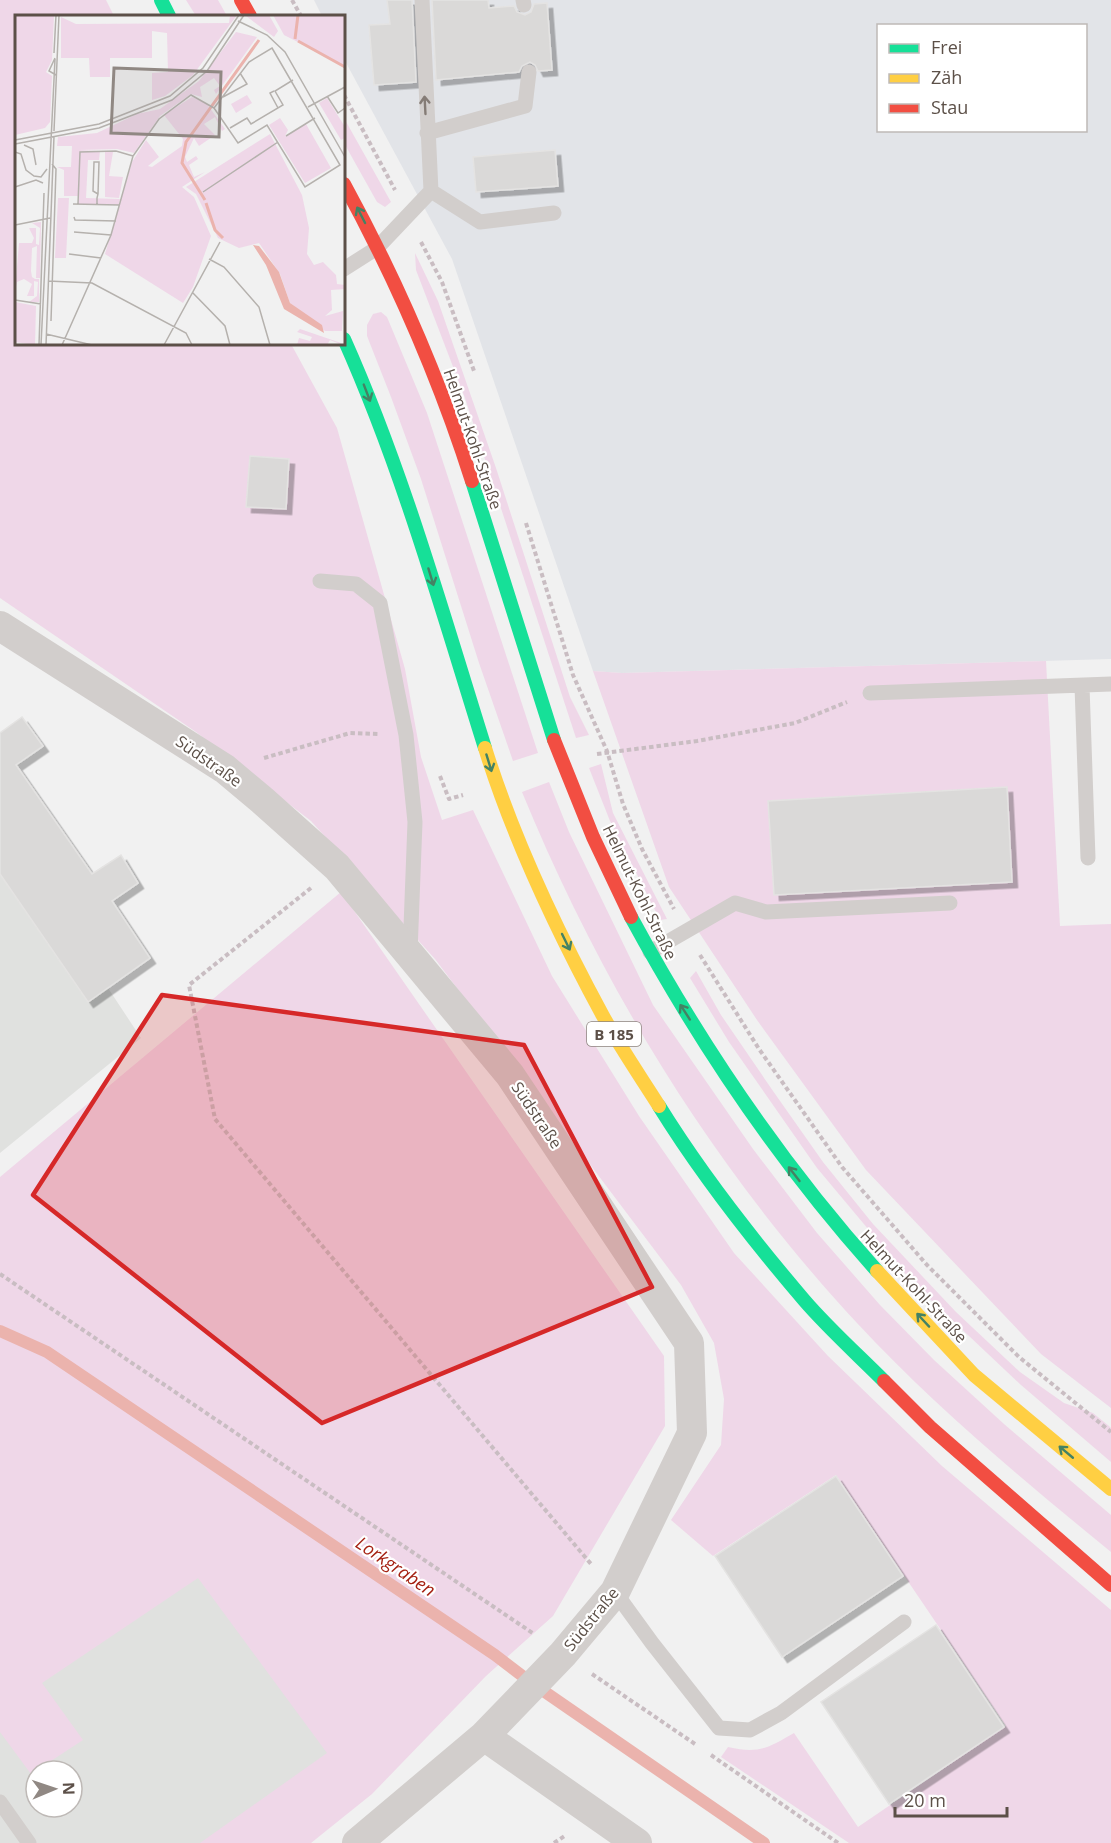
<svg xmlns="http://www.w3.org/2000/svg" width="1111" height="1843" viewBox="0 0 1111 1843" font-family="'Open Sans',sans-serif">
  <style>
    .commercial { fill: #e2e4e8; fill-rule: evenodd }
    .education { fill: #e0e1df; fill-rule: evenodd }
    .green { fill: #efd7e8 }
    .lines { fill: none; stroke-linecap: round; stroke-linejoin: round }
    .stream { stroke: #ebb3ad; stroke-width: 12 }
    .building { fill: #dad9d8; stroke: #e4e3e2; stroke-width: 1.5; filter: url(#shadow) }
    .path { stroke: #c9bdc2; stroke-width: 4; stroke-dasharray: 4.5 3; stroke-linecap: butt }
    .lane { stroke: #d2cecc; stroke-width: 15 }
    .street { stroke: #d2cecc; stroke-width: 30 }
    .fast { stroke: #16e098; stroke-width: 14 }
    .slow { stroke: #ffcf43; stroke-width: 14 }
    .jam { stroke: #f24e42; stroke-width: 14 }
    .oneway { stroke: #857c76 }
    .oneway2 { stroke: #448264 }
    .marked { fill: #d62828; fill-opacity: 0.2; stroke: #d62828; stroke-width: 4.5; stroke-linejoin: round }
    .labels { text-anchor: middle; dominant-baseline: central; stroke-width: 4.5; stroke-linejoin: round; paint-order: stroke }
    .shield { fill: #fff; stroke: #8d847f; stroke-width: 1.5 }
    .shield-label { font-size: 15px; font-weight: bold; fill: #5c5048 }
    .street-label { font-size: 16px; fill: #5c5048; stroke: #fff }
    .water-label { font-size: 18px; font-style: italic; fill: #a52213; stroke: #fff }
    .inset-river { fill: none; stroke: #ebb3ad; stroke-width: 3 }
    .inset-road { fill: none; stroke: #b5b1ad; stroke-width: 1.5 }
    .view { fill: #908883; fill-opacity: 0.15; stroke: #908883; stroke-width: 3 }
    .inset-edge { fill: none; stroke: #5c5048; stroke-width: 3 }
  </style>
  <defs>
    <filter id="shadow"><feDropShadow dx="5.5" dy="5.5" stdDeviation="0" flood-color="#0004"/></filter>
  </defs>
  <rect width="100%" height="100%" fill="#f1f1f1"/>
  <!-- commercial -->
  <path class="commercial" d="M314 0H1111V659L622 673 593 671 452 259 344 59V16H322ZM878 26H1086V130H878Z"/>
  <!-- education -->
  <path class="education" d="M0 733 43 746 17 766 92 874 121 855 138 883 112 901 150 958 108 988 141 1038 0 1153Z
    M0 1403 441 1668 211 1843H0ZM36 1771H72V1807H36Z"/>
  <!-- green -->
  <path class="green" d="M0 0H106L114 16H16V344H291L337 428 405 669 421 757 442 820 473 810 552 976 639 1116 734 1253 828 1356 942 1466 1111 1610V1843H849L721 1757 728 1747C759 1754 768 1748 794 1733L858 1827 1006 1726 836 1475 713 1556 671 1520 721 1445 724 1399 714 1343 681 1285 435 959 311 821 196 732 0 598Z
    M186 0H218L227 16H196Z
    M344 118 391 202 385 207 377 202 344 143Z
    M415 253 438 301 496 468 570 697 589 735 576 738 465 398 416 270Z
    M381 312 387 317 427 413 538 753 513 761 479 663 421 479 391 397 367 336V325L373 314Z
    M1046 661 1060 926 1111 924V1408L1041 1354 866 1170 757 1020 669 887 593 671 622 673Z
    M601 764 613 813 667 919 660 920 610 821 589 768Z
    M549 782 569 832 653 1005 753 1149 817 1233 880 1305 934 1360 1004 1424 1111 1515V1552C1023 1480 934 1406 857 1323 713 1168 602 987 522 792Z
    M341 892 664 1356 665 1426 553 1616 486 1676 372 1794 311 1843H200L327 1753 198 1578 42 1683 83 1740 31 1774 0 1732V1177Z
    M696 971 721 1015 773 1091 823 1162 873 1224 956 1312 1020 1372 1064 1403 1093 1413 1109 1426 1111 1428V1462L1021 1385 915 1285 817 1168 729 1042 690 978Z"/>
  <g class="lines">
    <!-- stream -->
    <path class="stream" d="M0 1331 47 1352 495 1655 529 1681 764 1843"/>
  </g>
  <!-- building -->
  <path class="building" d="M387 0H412L416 82 374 85 369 25 390 24Z
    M432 0H488L489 8 514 6 517 12 525 15 531 12 534 4 547 3 552 70 538 71 535 65 530 62 522 66 519 72 436 80Z
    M555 150 558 186 476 192 473 157Z
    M250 456 289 459 286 509 246 507Z
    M22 717 43 746 16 765 92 874 121 855 138 883 112 901 150 958 88 1002 0 874V733Z
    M1007 787 1012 882 774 895 768 801Z
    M836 1476 903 1576 782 1657 715 1556Z
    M936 1625 1004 1727 889 1804 821 1702Z"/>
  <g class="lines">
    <!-- path -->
    <path class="path" d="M292 0 301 16
      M344 95 395 190
      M421 242 442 282 474 371
      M526 523 573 675 607 751 623 804 642 849 674 909
      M597 754 697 741 795 723 847 702
      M264 758 350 733 379 734
      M440 776 449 799 463 795
      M311 888 189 985 215 1119 591 1564
      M700 955 759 1049 842 1167 927 1265 1019 1357 1111 1432
      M0 1274 534 1634
      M592 1674 695 1744
      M711 1755 838 1843
      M554 1843 566 1835"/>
    <!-- lane -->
    <path class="lane" d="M523 0 524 5
      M427 133 525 106 529 72
      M431 191 480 222 554 213
      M344 269 377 248 431 191 422 0
      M320 581 356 584 380 603 406 735 415 822 410 953
      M1082 686 1088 858
      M870 693 1111 684
      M650 952 735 903 766 912 950 903
      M615 1592 652 1643 719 1728 750 1730 781 1713 904 1622
      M0 1802 29 1843"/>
    <!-- street -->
    <path class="street" d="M0 626 225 769 262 800 337 867 510 1075 689 1343 692 1433 615 1592 563 1654 484 1736
      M357 1843 484 1736 637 1843"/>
    <!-- fast -->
    <path class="fast" d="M161 0 169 16
      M344 339C403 471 442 611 485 748
      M472 481 554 740
      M631 917C700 1044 780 1163 877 1271
      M659 1106C701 1174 752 1239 804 1300 828 1328 857 1354 884 1381"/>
    <!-- slow -->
    <path class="slow" d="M485 748C514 841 557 931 603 1016 620 1047 640 1076 659 1106
      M877 1271 974 1375 1111 1489"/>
    <!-- jam -->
    <path class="jam" d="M241 0 250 16
      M344 184C396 279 439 378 472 481
      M554 740 593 837 631 917
      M884 1381 930 1427 1111 1585"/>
  </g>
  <!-- one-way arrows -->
  <defs><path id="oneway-shaft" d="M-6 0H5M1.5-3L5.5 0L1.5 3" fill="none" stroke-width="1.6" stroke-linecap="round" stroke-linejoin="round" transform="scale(1.5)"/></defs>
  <use class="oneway" href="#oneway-shaft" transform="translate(425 105) rotate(-93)"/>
  <g class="oneway2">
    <use href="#oneway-shaft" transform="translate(361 215) rotate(-117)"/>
    <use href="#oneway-shaft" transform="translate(367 393) rotate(69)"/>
    <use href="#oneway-shaft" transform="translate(431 577) rotate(73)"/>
    <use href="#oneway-shaft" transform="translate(489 763) rotate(73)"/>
    <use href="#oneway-shaft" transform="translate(566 942) rotate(64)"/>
    <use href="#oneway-shaft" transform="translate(685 1012) rotate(-123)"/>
    <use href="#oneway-shaft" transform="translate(794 1174) rotate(-128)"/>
    <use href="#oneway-shaft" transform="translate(923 1320) rotate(-133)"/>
    <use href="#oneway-shaft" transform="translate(1066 1452) rotate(-140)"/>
  </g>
  <!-- marked area -->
  <path class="marked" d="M162 995 524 1045 652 1287 322 1423 33 1195Z"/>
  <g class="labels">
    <!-- shield labels -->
    <rect class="shield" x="587" y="1022" width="54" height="24" rx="4.5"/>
    <g class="shield-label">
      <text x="614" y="1034">B 185</text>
    </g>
    <!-- street labels -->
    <g class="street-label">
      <text transform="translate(473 439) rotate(71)">Helmut-Kohl-Straße</text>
      <text transform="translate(209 761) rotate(35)">Südstraße</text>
      <text transform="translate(640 892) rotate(64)">Helmut-Kohl-Straße</text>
      <text transform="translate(537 1115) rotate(56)">Südstraße</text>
      <text transform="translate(914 1286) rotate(47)">Helmut-Kohl-Straße</text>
      <text transform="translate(591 1619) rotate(-51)">Südstraße</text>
    </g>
    <!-- water labels -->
    <g class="water-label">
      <text transform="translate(396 1566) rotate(34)">Lorkgraben</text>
    </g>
  </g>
  <!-- overview -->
  <g transform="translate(15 15)">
    <rect width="330" height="330" fill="#f1f1f1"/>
    <path d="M0 0H39L37 45 31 57 37 61 35 107 30 113 0 120ZM215 0H222L178 60 150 81 137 85V58L153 57 152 18 137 16V43H95V62H75L74 43H46V2L61 9 214 8ZM254 0 263 16 259 22 231 1ZM258 0H330V51L269 20ZM221 17 242 22 201 79 199 75 205 71 199 63 185 72 187 82 176 79 145 101 119 138 102 134 64 135 85 136 84 145H73L71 183 105 184 104 190 63 189V181H49V155L42 152H56L57 131H42L43 122 82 118 122 99 145 94 184 66ZM232 80 237 88 221 98 216 89ZM177 82 192 89 210 114 207 116 200 102 189 109 200 120 184 131 179 123 170 142 172 147 181 141 183 144 174 150 179 162 190 157 167 172 179 182 196 221 178 272 168 288 90 239 117 147 131 125 144 142 133 151 137 152 167 131 168 124 149 100ZM312 83 330 112V123L326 125 304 88ZM265 103 273 115 270 121 291 109 316 153 290 168 254 110ZM255 119 287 180 294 213 292 239 299 250 308 247 321 260 322 269 330 270V274L316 275 317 295 310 301 328 296 327 316H310L275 288 265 259 244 228 224 233 203 223 181 179 171 172ZM90 137H98L94 161 108 162 104 183 90 182ZM43 183H54L51 243H40ZM26 207 25 263H21L22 231 17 233 16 256 17 262 20 264H24V287H14L22 281 23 267 19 266V281H12L17 269 9 264 2 267 0 276 4 228H17L19 223 14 213H21V229L24 230 25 213 17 208ZM0 287 21 291 20 330 0 327ZM285 314 326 328 325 329 315 325 312 330H282L284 323 295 326 297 322 282 317Z" fill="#efd7e8"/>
    <path d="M238 230 244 231 264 257 275 288 307 310 309 318 269 294 251 250Z" fill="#ebb3ad"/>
    <path class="inset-river" d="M280 24 283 0M283 26 330 52M190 185 167 148 171 127 244 25M191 188 200 215 208 223"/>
    <path class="inset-road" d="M223 6 252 20 270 37 330 142M257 33 325 150 290 172 252 110 223 128 199 93 234 47ZM39 38 41 0M40 43 34 56 41 60M259 76 255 78 263 93M312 81 323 98 330 93M208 82 232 69 225 58M293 92 330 72M215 113 232 103 236 109 268 90 260 76 278 65M39 116 44 0M271 121 300 103M0 125 84 109 155 81 188 53 224 0M0 129 84 113 157 85 192 56 229 0M9 130 18 134 21 150M0 137 6 139 11 155 19 161 26 162 32 154M0 172 21 165 28 168M188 177 263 127M58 189 104 190M63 189 65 137 101 136 118 141M82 190V183L83 179 84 147H79L78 176 83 179M59 202 60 205 101 206M0 210 35 203M59 217 96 220M54 239 86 243M194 244 209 252 244 292 255 330M33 266 77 268 171 318 177 330M177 277 210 311 215 330M0 285 26 289M36 306 41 154 37 149M31 319 77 330M24 330 29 178M26 330 40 44M31 330 39 121M47 330 96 220 118 141 144 104 176 80 199 93M149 330 205 227"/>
    <path class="view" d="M99 53 206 57 204 122 96 118Z"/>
    <rect width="330" height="330" class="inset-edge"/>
  </g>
  <!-- legend -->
  <rect x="877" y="24" width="210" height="108" fill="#ffffff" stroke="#beb9b6" stroke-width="1.5"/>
  <rect x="889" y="44" width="30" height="9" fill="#16e098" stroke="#beb9b6" stroke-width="1.5"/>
  <text x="931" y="54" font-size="18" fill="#5c5048">Frei</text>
  <rect x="889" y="74" width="30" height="9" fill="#ffcf43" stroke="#beb9b6" stroke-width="1.5"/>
  <text x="931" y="84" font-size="18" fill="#5c5048">Zäh</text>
  <rect x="889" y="104" width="30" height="9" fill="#f24e42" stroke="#beb9b6" stroke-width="1.5"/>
  <text x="931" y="114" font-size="18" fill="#5c5048">Stau</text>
  <!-- north arrow -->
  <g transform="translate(54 1789) rotate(88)"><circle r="28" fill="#ffffff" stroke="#beb9b6" stroke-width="1.5"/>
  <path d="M0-4.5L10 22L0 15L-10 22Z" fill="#908883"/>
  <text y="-9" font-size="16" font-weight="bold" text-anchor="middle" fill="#5c5048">N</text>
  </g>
  <!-- scale -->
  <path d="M895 1807v9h112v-9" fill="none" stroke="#5c5048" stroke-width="3"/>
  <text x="904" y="1807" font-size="18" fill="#5c5048" stroke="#ffffff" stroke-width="4.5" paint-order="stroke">20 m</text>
</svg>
